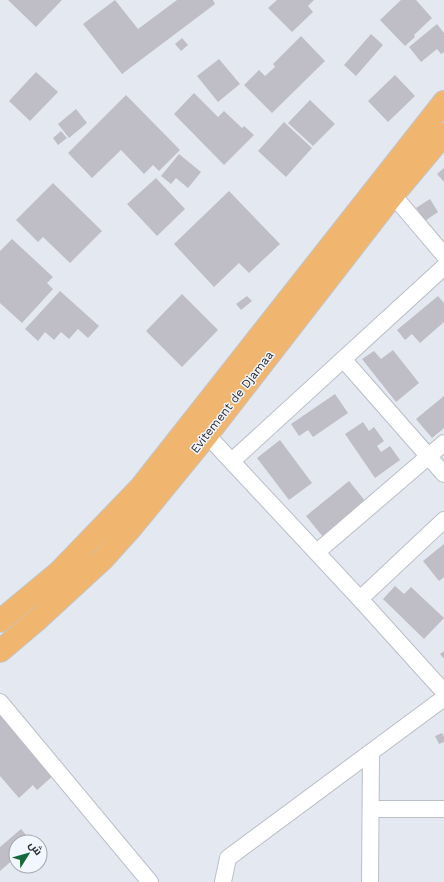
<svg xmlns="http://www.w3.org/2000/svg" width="444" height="882" viewBox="0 0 444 882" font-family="'Work Sans',Cairo,sans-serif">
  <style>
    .building { fill: #bfbdc6 }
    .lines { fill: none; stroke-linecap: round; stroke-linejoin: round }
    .street-casing { stroke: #babec6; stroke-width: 18 }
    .primary-casing { stroke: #c4c5c6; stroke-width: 24 }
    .street { stroke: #fff; stroke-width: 16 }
    .primary { stroke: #f0b670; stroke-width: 22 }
    .labels { text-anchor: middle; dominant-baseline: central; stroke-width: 3; stroke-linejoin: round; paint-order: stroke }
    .street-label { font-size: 12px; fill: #2e3033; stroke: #f2f6fe }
  </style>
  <rect width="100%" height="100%" fill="#e4e9f1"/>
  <!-- building -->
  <path class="building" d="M8 0H62L36 27Z
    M115 0 138 29 177 0H213L215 4 122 74 83 24Z
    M277 0H314L308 6 313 12 292 32 268 8Z
    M401 0H416L432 18 414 35 415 37 405 46 380 20Z
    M437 24 444 33V52L441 54 437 49 421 62 409 47Z
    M371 34 383 45 356 76 344 65Z
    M301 36 325 61 272 113 244 85 259 70 265 76 275 67 273 64Z
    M182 38 188 45 181 51 175 44Z
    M219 59 240 84 218 102 197 76Z
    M36 72 58 92 30 121 9 101Z
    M395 75 415 96 388 122 368 101Z
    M194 93 218 117 224 111 242 128 244 126 254 135 224 165 174 114Z
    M126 95 180 150 159 171 153 165 144 174 121 150 92 178 68 153Z
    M310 100 335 124 313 146 288 123Z
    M76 109 87 123 69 138 58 124Z
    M284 122 312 148 286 177 258 151Z
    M61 131 67 138 58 145 53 138Z
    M179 154 201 172 188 188 176 178 171 184 161 176Z
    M444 168V182L437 174Z
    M156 178 185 209 157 236 127 204Z
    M53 183 102 231 70 263 43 237 38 242 16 220Z
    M229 191 280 244 249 273 239 263 214 287 174 244Z
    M430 199 438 212 425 221 416 208Z
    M12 239 53 277 47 283 53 289 22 323 0 303V251Z
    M60 291 99 326 88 338 78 329 69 339 61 332 54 340 45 332 38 341 25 329Z
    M182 294 218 330 182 367 146 331Z
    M247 296 252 301 241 310 236 304Z
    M438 296 444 303V322L420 343 412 334 405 340 397 330Z
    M393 350 419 383 396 402 362 359 374 351 381 359Z
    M335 394 348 413 313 437 308 430 299 436 291 424Z
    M444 396V428L432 438 416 419Z
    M363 422 369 431 374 427 384 441 377 446 381 452 390 446 400 460 375 478 345 434Z
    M280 440 312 483 289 500 257 458Z
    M349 481 366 502 323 537 306 516Z
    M444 544V577L439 581 423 561Z
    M395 586 404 594 411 587 444 618 424 639 383 599Z
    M444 651V659L440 654Z
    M0 714 54 775 37 790 33 785 19 798 0 776Z
    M442 733 444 737V742L439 744 435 736Z
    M21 829 31 841 16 842 15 858 0 871V847Z"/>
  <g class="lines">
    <!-- street casing -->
    <g class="street-casing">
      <path id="street" d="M393 195 444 255
        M343 359 444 474
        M207 435 360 599 444 692
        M232 461 444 267
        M317 552 444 443
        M360 599 444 520
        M0 702 150 882
        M371 809H444
        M223 882 228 858 444 698
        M370 882 371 752"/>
    </g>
    <!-- primary casing -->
    <g class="primary-casing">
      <path id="primary" d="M0 621 59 572 141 487 444 102
        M0 651 39 618 103 559 131 528 207 435 393 195 444 134"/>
    </g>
    <!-- street -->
    <use href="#street" class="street"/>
    <!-- primary -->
    <use href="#primary" class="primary"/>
  </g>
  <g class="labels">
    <!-- street labels -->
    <g class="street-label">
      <text transform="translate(232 402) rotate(-52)">Evitement de Djamaa</text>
    </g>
  </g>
  <!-- north arrow -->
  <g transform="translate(28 854) rotate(53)"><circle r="19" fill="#f2f6fe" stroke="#a4a7ad"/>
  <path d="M0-3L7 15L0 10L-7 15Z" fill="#16693a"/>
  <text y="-6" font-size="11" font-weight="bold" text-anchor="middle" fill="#2e3033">ش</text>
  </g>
</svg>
